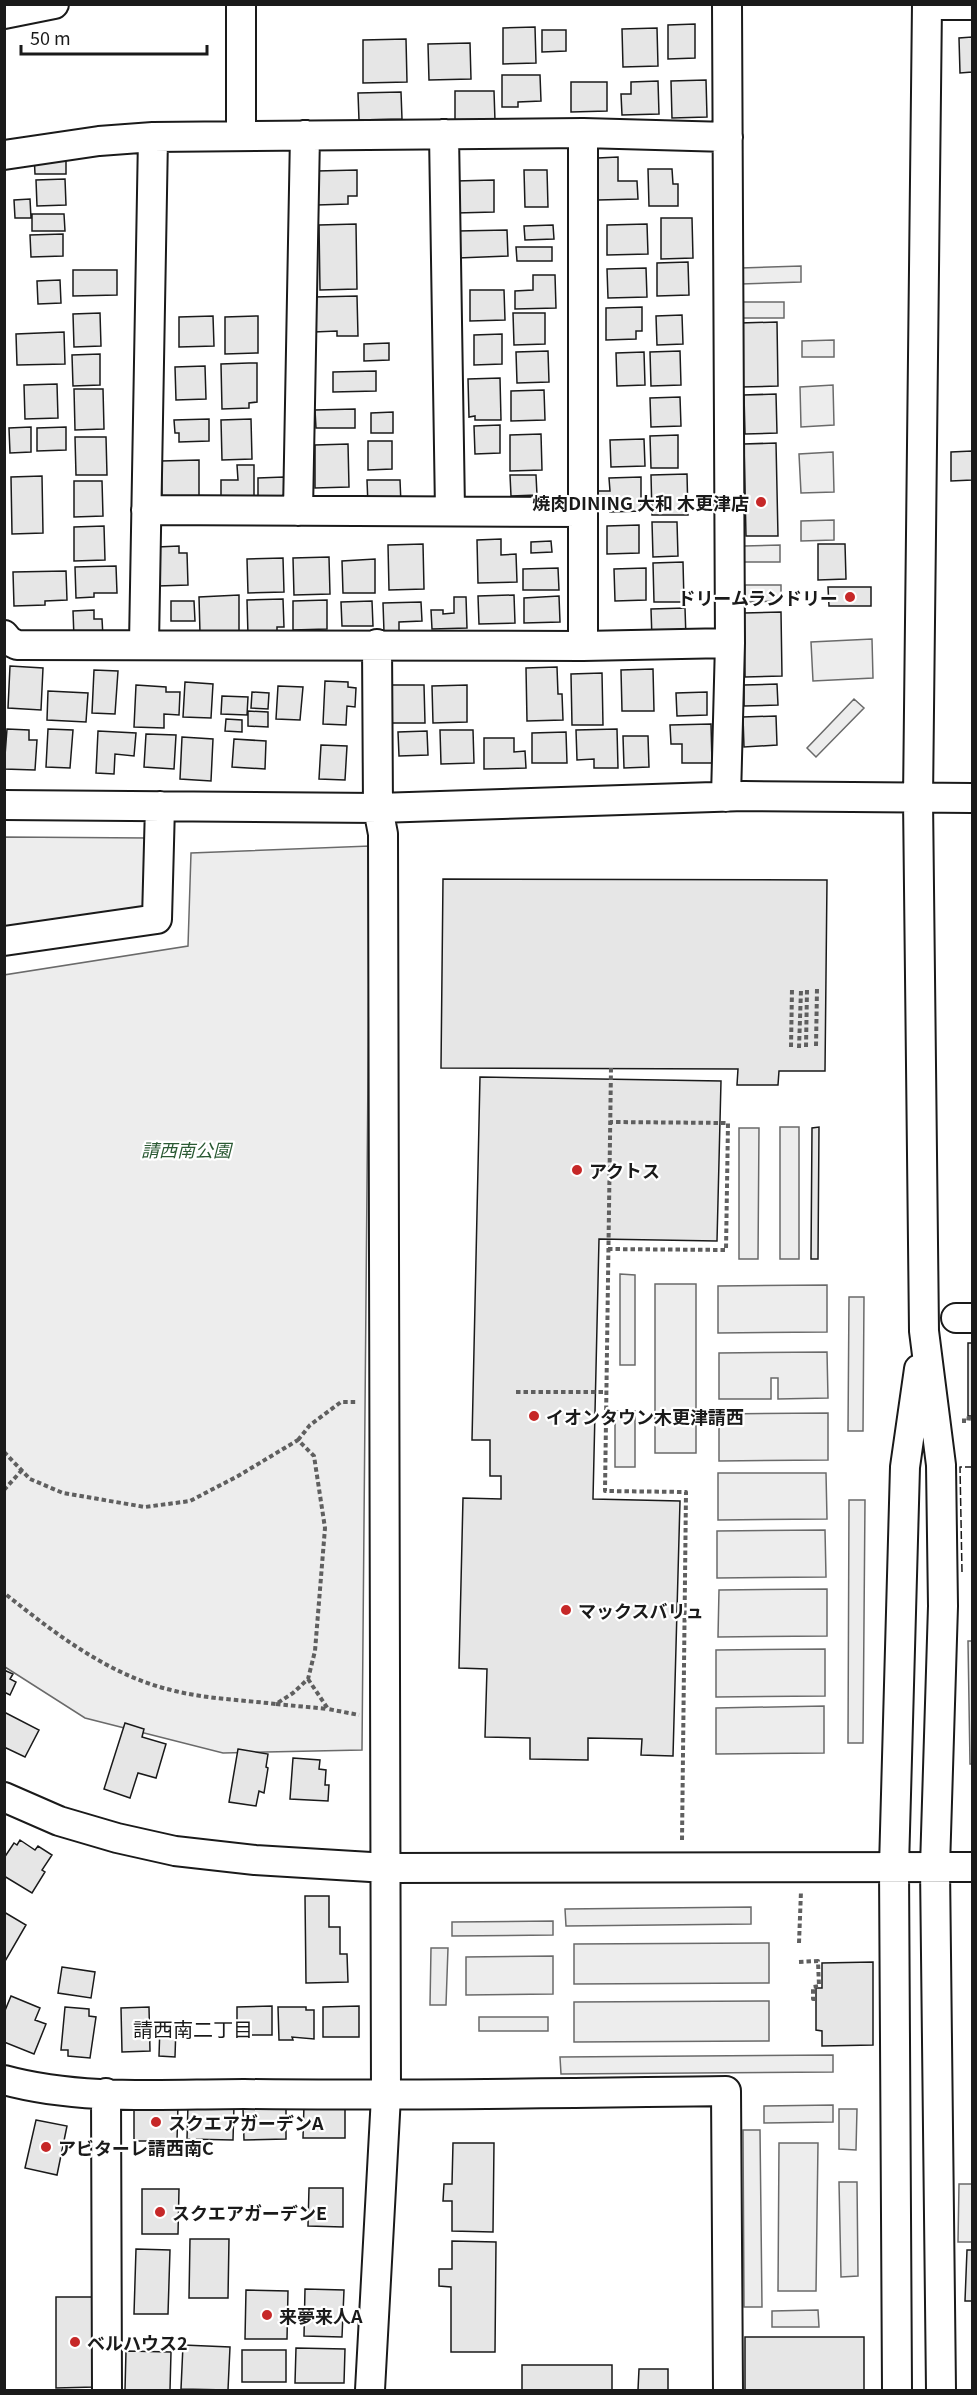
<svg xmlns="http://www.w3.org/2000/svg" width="977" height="2395" viewBox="0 0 977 2395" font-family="Georgia,'Noto Sans JP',serif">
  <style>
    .built { fill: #ededed; stroke: #6a6a6a; stroke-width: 1.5 }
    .building { fill: #e6e6e6; stroke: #1a1a1a; stroke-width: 1.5 }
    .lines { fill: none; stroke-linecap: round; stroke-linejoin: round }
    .minor-casing { stroke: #1a1a1a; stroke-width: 32 }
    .path { stroke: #5f5f5f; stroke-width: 4; stroke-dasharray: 4.5 3; stroke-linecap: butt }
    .minor { stroke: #fff; stroke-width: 28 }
    .fence { stroke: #1a1a1a; stroke-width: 1.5; stroke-dasharray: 8 3; stroke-linecap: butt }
    .poi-dot { fill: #c62828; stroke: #fff; stroke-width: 2 }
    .labels { text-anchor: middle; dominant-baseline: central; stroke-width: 4.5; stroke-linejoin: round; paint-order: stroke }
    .poi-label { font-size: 18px; font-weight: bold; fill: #1a1a1a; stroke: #fff; text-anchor: start }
    .park-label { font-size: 18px; font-style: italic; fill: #2b5a34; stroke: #fff }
    .neighbourhood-label { font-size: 20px; fill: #1a1a1a; stroke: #fff }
  </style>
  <rect width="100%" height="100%" fill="#fff"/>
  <!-- built -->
  <path class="built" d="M801 266V282L741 284V268Z
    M739 302H784V318H739Z
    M834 340V357H802V341Z
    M833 385 834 425 801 427 800 387Z
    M833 452 834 492 801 493 799 454Z
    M834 520V540L801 541V521Z
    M780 545V562H744V546Z
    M745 585H781V601L745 602Z
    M872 639 873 678 813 681 811 642Z
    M854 699 864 708 816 757 807 748Z
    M5 837 148 838 150 913 5 928Z
    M370 846 362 1750 223 1753 85 1718 5 1667 4 975 188 946 191 853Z
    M780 1127H799V1259H780Z
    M739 1128H759L758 1259H739Z
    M620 1274 635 1275V1365H620Z
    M655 1284H696V1453H655Z
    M827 1285V1332L718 1333V1286Z
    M849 1297H864L863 1431H848Z
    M827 1352 828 1398 778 1399V1378H771V1399H719V1353Z
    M615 1411H635V1467H615Z
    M828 1413V1460L719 1461V1414Z
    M718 1473H826L827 1519 718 1520Z
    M849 1500H865L863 1743H848Z
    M825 1530 826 1577 717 1578V1531Z
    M827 1589V1636L718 1637 719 1590Z
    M968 1641H972V1764H970Z
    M825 1649V1696L716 1697V1650Z
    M824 1706V1753L716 1754V1708Z
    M751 1907V1924L566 1926 565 1909Z
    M553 1921V1935L452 1936V1922Z
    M769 1943V1983L574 1984V1944Z
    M431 1948H448L446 2005H430Z
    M553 1956V1994L466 1995V1957Z
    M769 2001V2041L574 2042V2002Z
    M479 2017H548V2031H479Z
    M833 2055V2072L561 2074 560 2057Z
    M833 2105V2122L764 2123V2106Z
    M839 2109H857L856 2150 839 2149Z
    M743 2130H760L762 2307H744Z
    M779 2143H818L816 2291H778Z
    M839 2182H857L858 2276 841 2277Z
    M959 2184H972V2242H958Z
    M818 2310 819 2327H772V2311Z"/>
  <!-- building -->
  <path class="building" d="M695 24V58L668 59V25Z
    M535 27 536 63 503 64V28Z
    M657 28 658 66 623 67 622 29Z
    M542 30H566V51L542 52Z
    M972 37V72L960 73 959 38Z
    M406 39 407 82 363 83V40Z
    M470 43 471 79 429 80 428 44Z
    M502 75H540L541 101 518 102V107H502Z
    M706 80 707 117 672 118 671 81Z
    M658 81 659 114 622 115 621 94H631V82Z
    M571 82H607V111L571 112Z
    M455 91H494L495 121 455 122Z
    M401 92 402 119 359 120 358 93Z
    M66 153V174H35L34 154Z
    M618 157V181H637L638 199 598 200V158Z
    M648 169H672L673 184H678V206H649Z
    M357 170V196H348V204L317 205V171Z
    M524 170H547L548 207H525Z
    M65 179 66 205 37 206 36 180Z
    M494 180V212L456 213V181Z
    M30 199 31 218H15L14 200Z
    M32 214H64L65 231H32Z
    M661 218H692L693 258 661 259Z
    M356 224 357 289 320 290 319 225Z
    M647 224 648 254 607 255V225Z
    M553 225 554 239 525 240 524 226Z
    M507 230 508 256 458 258V231Z
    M63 234V256L31 257 30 235Z
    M516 247H552V261H517Z
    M688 262 689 295 657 296V263Z
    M646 268 647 297 608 298 607 269Z
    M73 270H117V295L73 296Z
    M533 275H555L556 308 515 309V291L533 290Z
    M60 280 61 303 38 304 37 281Z
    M470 290H504L505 320 470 321Z
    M357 296 358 336H337V331L314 332V297Z
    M642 307V331H636V339L606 340V308Z
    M100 313 101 346 74 347 73 314Z
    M513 313H545V344L514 345Z
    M682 315 683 344 657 345 656 316Z
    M213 316 214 346 179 347V317Z
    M258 316V353L225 354V317Z
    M777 322 778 386 741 387 740 323Z
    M64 332 65 364 17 365 16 334Z
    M502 334V364L474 365V335Z
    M389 343V360L364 361V344Z
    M548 351 549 382 517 383 516 352Z
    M680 351 681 385 651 386 650 352Z
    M644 352 645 385 617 386 616 353Z
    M100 354V385L73 386 72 355Z
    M249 363H257V402L249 403V408L222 409 221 364Z
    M205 366 206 399 176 400 175 367Z
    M376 371V391L333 392V372Z
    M500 378 501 420H475V416L469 417 468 379Z
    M57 384 58 418 25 419 24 385Z
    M74 389H103L104 429 75 430Z
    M544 390 545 420 511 421V391Z
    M776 394 777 433 745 434 744 395Z
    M680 397 681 426 651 427 650 398Z
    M355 409V428H316L315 410Z
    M393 412V433H371V413Z
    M209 419V441L179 442V433H175L174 420Z
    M251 419 252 459 222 460 221 420Z
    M500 425V453L475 454 474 426Z
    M31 427V452L10 453 9 428Z
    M66 427V450L37 451V428Z
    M541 434 542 470 510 471V435Z
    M678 435V468H651L650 436Z
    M75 437H106L107 475H76Z
    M644 439 645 466 611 467 610 440Z
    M368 441H392V469L368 470Z
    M776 443 778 536H746L744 444Z
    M348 444 349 487 315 488V445Z
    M972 451V480L951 481V452Z
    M199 460V497L162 498 161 461Z
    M237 465H254V503H221V480H238Z
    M687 474 688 515H652L651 475Z
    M510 475H536L537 495 511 496Z
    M42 476 43 533 12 534 11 477Z
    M284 477 285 500 258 501V478Z
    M641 477V511L610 512V498L598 499V491H610L609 478Z
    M367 480H400L401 504 368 505Z
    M74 481H102L103 516 74 517Z
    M652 522H677L678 556 653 557Z
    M639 525V553L607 554V526Z
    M104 526 105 560 74 561V527Z
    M501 539V555L516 554 517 582 478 583 477 540Z
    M551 541 552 552 531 553V542Z
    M423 544 424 589 389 590 388 545Z
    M818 544H845L846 579 818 580Z
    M179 546V553H187L188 585 158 586 157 547Z
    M329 557 330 594 294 595 293 558Z
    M283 558 284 592 248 593 247 559Z
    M375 559V593H343L342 561Z
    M683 562 684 602H654L653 563Z
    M116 566 117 593H94V597L76 598 75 567Z
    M558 568 559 590H523V569Z
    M646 568V600L615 601 614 569Z
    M66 571 67 600 45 601V605L14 606 13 572Z
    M828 587H871V606H829Z
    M239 595V631L200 633 199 597Z
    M514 595 515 623 479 624 478 596Z
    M559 596 560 622 524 623V598Z
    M454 597H466L467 628 432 629 431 610H443V614L454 613Z
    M283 599 284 627H277V634L248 635 247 600Z
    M327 600V629L293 630V601Z
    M171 601H194L195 621H171Z
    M372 601 373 626H342L341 602Z
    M421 602 422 621 399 622V631L384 632 383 603Z
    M685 608 686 638 652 639 651 609Z
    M94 610V619H102L103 637 74 638 73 611Z
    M781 612 782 676 745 677 744 613Z
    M10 666 43 668 41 710 8 708Z
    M557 667 558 694H562L563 720 527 721 526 668Z
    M653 669 654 711H622L621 670Z
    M94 670 118 671 115 714 92 713Z
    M602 673 603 725H572L571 674Z
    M325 681 348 682V687L356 688 355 707 347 706 346 725 323 724Z
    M185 682 213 684 211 718 183 717Z
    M777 684 778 705 744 706V685Z
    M136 685 166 687V692H180L179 715 164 714V728L134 727Z
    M391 685H424L425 723H392Z
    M467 685V722L433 723 432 686Z
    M278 686 303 687 300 720 276 719Z
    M48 691 88 693 86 722 47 720Z
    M252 692 269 693 268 709 251 708Z
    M707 692V715L677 716 676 693Z
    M222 696 248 697 247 715 221 714Z
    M248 711 268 712V727L248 726Z
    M776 716 777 745 744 747 743 717Z
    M226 719 242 720V732L225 731Z
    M711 724 712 763H682V744H671L670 725Z
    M7 729 29 730V740H37L35 770 4 769Z
    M48 729 73 730 70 768 46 767Z
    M617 729 618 768H594V759L577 760 576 730Z
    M440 730H473L474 763 441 764Z
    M98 731 136 733 134 756 115 754 114 774 96 773Z
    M427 731 428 755 399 756 398 732Z
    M566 732 567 763H532V733Z
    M146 734 176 735 174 769 144 767Z
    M623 736H648L649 767 624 768Z
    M182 737 213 739 211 781 180 779Z
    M484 738H514V752L525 751 526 768 484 769Z
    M234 739 266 741 265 769 232 767Z
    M321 745 347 746 345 780 319 779Z
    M443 879 827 880 825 1071H779L778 1085H737L738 1069 441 1068Z
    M480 1077 721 1081 717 1241 599 1239 593 1499 680 1501 673 1756 641 1755 642 1739 588 1738V1760L530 1759V1738L485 1737 487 1669 459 1668 463 1498 501 1499V1476H490V1440H472Z
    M819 1127 818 1259H811L812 1128Z
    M968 1343H972V1416H968Z
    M4 1670 13 1674 10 1679 16 1682 10 1695 4 1692Z
    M4 1712 39 1730 25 1757 4 1747Z
    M125 1723 144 1729 142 1737 166 1744 156 1778 138 1773 130 1798 104 1789Z
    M238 1749 268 1754 266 1767 268 1768 264 1793 259 1791 256 1806 229 1802Z
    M293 1758 320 1760 319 1769 326 1770 325 1785H329L328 1801 290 1799Z
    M20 1840 35 1850 38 1846 52 1855 42 1870 45 1872 32 1893 4 1876V1858L14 1843 17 1845Z
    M305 1896H329V1927H340V1954H347L348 1982 306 1983Z
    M4 1912 26 1925 4 1963Z
    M873 1962V2045L822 2046V2031L816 2030V1988H822V1963Z
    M62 1967 95 1972 91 1998 58 1993Z
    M11 1996 40 2008 35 2020 46 2024 34 2054 4 2042V2013Z
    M272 2006V2035H237V2007Z
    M359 2006V2037H323V2007Z
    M65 2007 89 2009V2016L96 2017 90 2058 68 2056V2050H61Z
    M149 2007 150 2051 122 2052 121 2008Z
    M278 2007H306V2010H314V2039L292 2037 293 2040H279Z
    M160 2025 176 2026 175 2057 159 2056Z
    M134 2103 178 2104 177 2141H134Z
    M188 2104 234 2105 233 2140 187 2139Z
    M304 2105H345V2138H303Z
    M243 2108H286V2139L244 2140Z
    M36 2120 67 2126 57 2175 25 2168Z
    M453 2143H494L493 2232 452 2231V2201H443L444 2184H452Z
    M309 2188H343V2227L308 2226Z
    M142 2189H179L178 2234H142Z
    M190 2239H229L228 2298H189Z
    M452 2241 496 2242 495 2352H451V2287L439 2286V2269H452Z
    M136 2249 170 2250 168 2314H134Z
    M967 2250H972V2301H965Z
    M305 2289 344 2290 342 2337 304 2336Z
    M246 2290 288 2291 287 2339H245Z
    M56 2297H95V2387L56 2388Z
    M745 2337H864V2390H745Z
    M183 2345 230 2347 228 2390 181 2389Z
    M296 2348 345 2349 344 2383H295Z
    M242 2350H286V2382H242Z
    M126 2351 171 2352 170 2390H125Z
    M522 2365H612V2390H522Z
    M639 2369H668V2390H638Z"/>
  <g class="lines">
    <!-- minor casing -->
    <g class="minor-casing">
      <path id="minor" d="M241 4V135
        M927 4 918 799 924 1331 941 1465 943 1606 935 1867 941 2390
        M927 5H972
        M4 14 54 4
        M444 134 450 510
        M4 155 99 141 153 137 583 133 728 137
        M146 510 583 512
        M298 511 305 135
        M4 635 9 641 17 645 583 646 730 643
        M144 644 153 137
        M583 646V133
        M726 797 730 643 727 4
        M4 805 378 808 744 796 972 798
        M4 941 157 919 160 806
        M956 1318H972
        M4 1797 59 1821 117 1838 175 1851 255 1860 387 1868 972 1867
        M4 2080C81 2101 166 2094 244 2094 405 2096 566 2093 726 2091L728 2390
        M106 2093 107 2390
        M370 2390 386 2096 383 834 378 808 377 644
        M897 2390 894 1867 905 1467 919 1369"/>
    </g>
    <!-- path -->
    <path class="path" d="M816 1046 817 989
      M791 1047 792 989
      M806 1047 807 990
      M799 1048 801 990
      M611 1068 605 1491 686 1492 682 1841
      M608 1249 726 1250 728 1123 610 1122
      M516 1392H606
      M964 1423V1418L972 1419
      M298 1440 310 1425 341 1402H358
      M4 1452 30 1479 63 1493 145 1507 190 1501 238 1476 298 1440 314 1456 325 1528 315 1651 308 1679 293 1693 276 1704C243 1700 208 1699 175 1691 109 1676 56 1634 4 1593
      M4 1490 22 1470
      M4 1506V1517
      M308 1679 328 1709 359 1715
      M276 1704 328 1709
      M799 1943 801 1891
      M799 1962 818 1961 819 1986 813 1987V1999H816"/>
    <!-- minor -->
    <use href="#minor" class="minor"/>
    <!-- fence -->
    <path class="fence" d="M962 1572 960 1467H972"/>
  </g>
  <!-- markers -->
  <g class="poi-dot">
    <circle cx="761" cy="502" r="6"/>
    <circle cx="850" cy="597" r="6"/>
    <circle cx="577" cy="1170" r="6"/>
    <circle cx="534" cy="1416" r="6"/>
    <circle cx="566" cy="1610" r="6"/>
    <circle cx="156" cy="2122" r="6"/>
    <circle cx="46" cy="2147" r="6"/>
    <circle cx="160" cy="2212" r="6"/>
    <circle cx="267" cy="2315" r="6"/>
    <circle cx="75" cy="2342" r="6"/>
  </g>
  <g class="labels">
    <!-- poi labels -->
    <g class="poi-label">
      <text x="749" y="502" text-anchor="end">焼肉DINING 大和 木更津店</text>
      <text x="838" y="597" text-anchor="end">ドリームランドリー</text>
      <text x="589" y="1170">アクトス</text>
      <text x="546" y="1416">イオンタウン木更津請西</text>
      <text x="578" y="1610">マックスバリュ</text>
      <text x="168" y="2122">スクエアガーデンA</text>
      <text x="58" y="2147">アビターレ請西南C</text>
      <text x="172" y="2212">スクエアガーデンE</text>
      <text x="279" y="2315">来夢来人A</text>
      <text x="87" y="2342">ベルハウス2</text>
    </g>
    <!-- park labels -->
    <g class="park-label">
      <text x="186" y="1149">請西南公園</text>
    </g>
    <!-- neighbourhood labels -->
    <g class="neighbourhood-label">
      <text x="193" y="2028">請西南二丁目</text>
    </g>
  </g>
  <!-- border -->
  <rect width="977" height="2395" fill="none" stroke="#1a1a1a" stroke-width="12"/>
  <!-- scale -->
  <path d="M21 45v9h186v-9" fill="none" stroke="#1a1a1a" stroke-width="3"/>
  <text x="30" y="45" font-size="18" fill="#1a1a1a" stroke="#ffffff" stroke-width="4.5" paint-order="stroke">50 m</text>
</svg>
